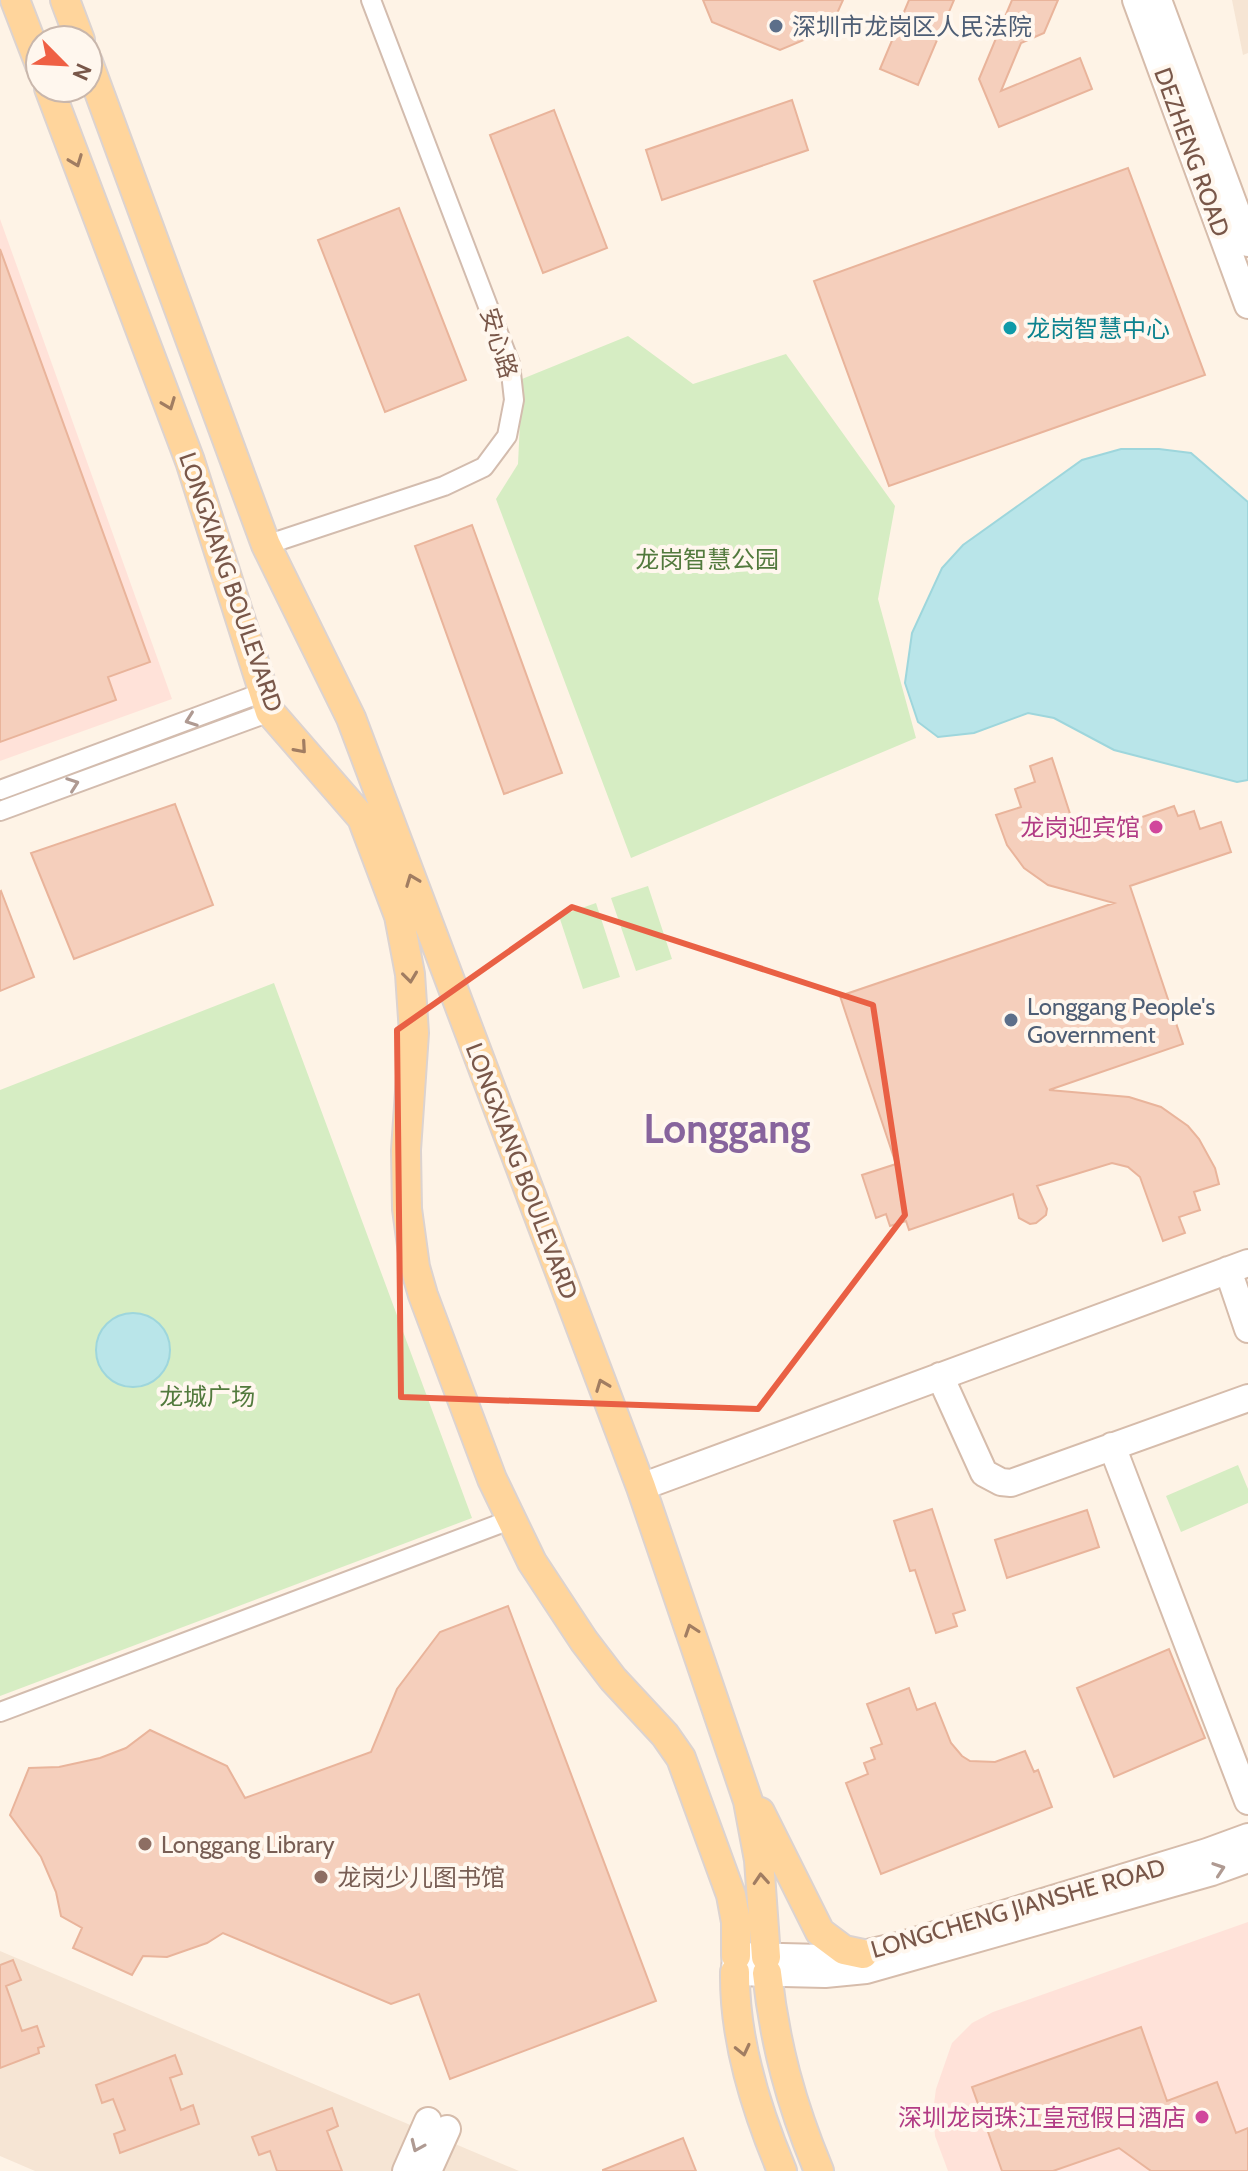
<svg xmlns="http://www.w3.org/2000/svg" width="1248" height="2171" viewBox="0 0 1248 2171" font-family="Cabin,'Noto Sans SC',sans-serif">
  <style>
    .residential { fill: #f6e5d4 }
    .commercial { fill: #ffe2d9 }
    .green { fill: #d6edc3 }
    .water { fill: #b9e5e9; stroke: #9ed6dc; stroke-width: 2 }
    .building { fill: #f5cfbc; stroke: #e9b49b; stroke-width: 2 }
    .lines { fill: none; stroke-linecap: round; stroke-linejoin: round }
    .street-casing { stroke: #d3bcae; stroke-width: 22 }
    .secondary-casing { stroke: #d6bcab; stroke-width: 30 }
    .primary-casing { stroke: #dcd3d0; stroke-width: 32 }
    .street { stroke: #fff; stroke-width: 18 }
    .secondary { stroke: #fff; stroke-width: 26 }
    .primary { stroke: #ffd59c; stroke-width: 28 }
    .oneway { stroke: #a17d62 }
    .oneway2 { stroke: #af9a92 }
    .marked { fill: none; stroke: #e96044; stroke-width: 6; stroke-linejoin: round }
    .service-dot { fill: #5c6f8a; stroke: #fff7ee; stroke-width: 3 }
    .culture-dot { fill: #0f9aa8; stroke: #fff7ee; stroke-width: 3 }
    .hotel-dot { fill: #d1479c; stroke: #fff7ee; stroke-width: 3 }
    .education-dot { fill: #8d6e63; stroke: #fff7ee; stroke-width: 3 }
    .labels { text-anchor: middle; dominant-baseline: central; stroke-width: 8; stroke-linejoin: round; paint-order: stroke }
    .service-label { font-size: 24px; fill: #4e5e75; stroke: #fff7ee; text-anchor: start }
    .street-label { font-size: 24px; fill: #795749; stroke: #fff7ee }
    .culture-label { font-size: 24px; fill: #0d838f; stroke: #fff7ee; text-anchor: start }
    .park-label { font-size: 24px; fill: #527a3d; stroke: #fff7ee }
    .hotel-label { font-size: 24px; fill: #b23c85; stroke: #fff7ee; text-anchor: end }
    .education-label { font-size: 24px; fill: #785e54; stroke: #fff7ee; text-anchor: start }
    .town-label { font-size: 40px; font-weight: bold; fill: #87649d; stroke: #fff7ee }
  </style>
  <rect width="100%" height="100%" fill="#fef3e6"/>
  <!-- residential -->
  <path class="residential" d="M1232 0H1248V53L1243 55Z
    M0 1951 519 2171H35L0 2156Z"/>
  <!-- commercial -->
  <path class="commercial" d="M0 219 172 699 0 761Z
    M1248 1922V2171H948L935 2136 933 2111 936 2089 952 2043 972 2023 993 2012Z"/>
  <!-- green -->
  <path class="green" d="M628 336 693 384 786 354 895 506 878 599 916 738 631 858 496 499 518 464 522 379Z
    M648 886 672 959 636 971 611 898Z
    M596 903 620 977 583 989 559 916Z
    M274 983 472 1518 0 1696V1090Z
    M1238 1465 1248 1489V1503L1181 1532 1166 1496Z"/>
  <!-- water -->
  <path class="water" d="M1121 449H1159L1191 453 1248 502V780L1237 782 1114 750 1054 718 1028 713 974 733 938 737 918 722 905 683 912 633 942 568 963 545 1082 460Z
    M96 1350a37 37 0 1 1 74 0a37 37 0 1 1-74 0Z"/>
  <!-- building -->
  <path class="building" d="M703 0H843L830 29 780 50 712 22Z
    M909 0H954L918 85 880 69Z
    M1012 0H1058L1044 33 1021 43 1001 91 1080 58 1092 89 999 127 979 79Z
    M792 100 808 150 662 200 646 150Z
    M554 110 607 248 543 273 490 135Z
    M1128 168 1205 375 889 486 814 281Z
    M399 208 466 380 385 412 318 240Z
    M0 249 150 662 108 677 116 700 0 742Z
    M472 525 562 773 504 794 415 546Z
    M1052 758 1072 820 1086 831 1099 832 1174 806 1178 816 1194 811 1200 829 1221 822 1231 852 1130 886 1183 1044 1049 1090 1129 1097 1161 1107 1188 1126 1199 1139 1215 1168 1219 1184 1194 1192 1200 1210 1179 1217 1185 1233 1163 1241 1140 1177 1128 1167 1112 1163 1037 1186 1047 1209 1046 1215 1036 1223 1030 1224 1019 1218 1013 1194 909 1230 906 1221 890 1226 886 1214 876 1218 862 1175 896 1164 840 996 1114 903 1048 885 1024 868 1007 845 996 815 1021 807 1015 789 1035 782 1030 766Z
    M175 804 213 905 74 959 31 853Z
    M1 891 34 977 0 991V892Z
    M932 1509 965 1610 953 1614 957 1626 936 1633 915 1570 910 1571 894 1521Z
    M1087 1510 1099 1547 1007 1578 995 1540Z
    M508 1606 656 2001 450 2079 419 1994 391 2004 223 1933 207 1943 167 1957 143 1956 132 1975 73 1948 82 1928 61 1916 56 1892 41 1857 10 1815 29 1768 59 1767 100 1758 126 1748 150 1730 227 1766 245 1798 371 1752 397 1689 440 1632Z
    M1169 1649 1205 1738 1114 1777 1077 1688Z
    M909 1688 917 1710 935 1703 951 1743 962 1756 970 1761 995 1762 1025 1751 1034 1772 1038 1770 1052 1807 881 1874 846 1783 868 1774 864 1763 875 1759 871 1748 882 1744 867 1704Z
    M13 1960 21 1980 6 1986 22 2031 37 2026 44 2046 38 2048 39 2053 0 2068V1965Z
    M1141 2027 1167 2101 1217 2082 1236 2133 1248 2128V2171H1151L1119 2148 1053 2171H1002L972 2087Z
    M175 2055 182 2074 170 2078 181 2110 193 2105 199 2124 120 2153 114 2134 125 2130 113 2099 102 2103 96 2085Z
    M332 2108 338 2126 327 2131 342 2171H277L270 2151 259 2155 252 2137Z
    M683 2138 696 2171H603V2170Z"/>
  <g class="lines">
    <!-- street casing -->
    <g class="street-casing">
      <path id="street" d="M266 545 444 486 484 467 507 436 514 400 510 364 371 0
        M0 790 264 692
        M0 811 270 712
        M0 1712 510 1520"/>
    </g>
    <!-- secondary casing -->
    <g class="secondary-casing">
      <path id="secondary" d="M1136 0 1248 305
        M1158 0 1248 243
        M1228 1270 1248 1329
        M940 1376 984 1473 1001 1482 1011 1483 1248 1398
        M1112 1446 1248 1801
        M641 1487 1248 1263
        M1248 1837 1207 1852 902 1945 863 1954 823 1958 736 1956 735 1972 825 1974 866 1970 1212 1872 1248 1859
        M406 2171 428 2121
        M428 2171 447 2129"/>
    </g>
    <!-- primary casing -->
    <g class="primary-casing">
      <path id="primary" d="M15 0 40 65
        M65 0 80 40
        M88 62 266 545 351 718 641 1487 748 1801 759 1860 766 1957
        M49 88 190 461 270 712 362 818 399 916 410 974 414 1033 406 1150 407 1209 415 1267 423 1295 492 1479 532 1562 584 1641 613 1679 665 1735 681 1758 731 1895 736 1922V1956
        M760 1812 820 1932 844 1950 863 1954
        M735 1972C734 2040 756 2109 782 2171
        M767 1973C775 2045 791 2104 819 2171"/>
    </g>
    <!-- street -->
    <use href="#street" class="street"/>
    <!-- secondary -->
    <use href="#secondary" class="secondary"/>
    <!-- primary -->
    <use href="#primary" class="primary"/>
  </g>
  <!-- one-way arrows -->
  <defs><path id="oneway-chevron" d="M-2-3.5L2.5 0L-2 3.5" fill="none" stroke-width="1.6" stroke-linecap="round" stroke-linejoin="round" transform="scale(2)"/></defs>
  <g class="oneway">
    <use href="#oneway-chevron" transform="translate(76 161) rotate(69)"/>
    <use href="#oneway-chevron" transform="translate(169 404) rotate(69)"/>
    <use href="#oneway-chevron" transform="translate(301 748) rotate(49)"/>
    <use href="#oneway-chevron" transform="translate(412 880) rotate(-111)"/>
    <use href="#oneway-chevron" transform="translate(410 977) rotate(83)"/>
    <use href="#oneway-chevron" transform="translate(602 1385) rotate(-111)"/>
    <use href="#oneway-chevron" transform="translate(691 1630) rotate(-109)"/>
    <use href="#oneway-chevron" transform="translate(761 1879) rotate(-94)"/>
    <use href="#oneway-chevron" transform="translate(743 2050) rotate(77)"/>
  </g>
  <g class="oneway2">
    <use href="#oneway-chevron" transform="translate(191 720) rotate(160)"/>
    <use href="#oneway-chevron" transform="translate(73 784) rotate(-20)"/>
    <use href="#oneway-chevron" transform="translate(1219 1869) rotate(-19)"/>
    <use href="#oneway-chevron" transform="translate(417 2146) rotate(114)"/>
  </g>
  <!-- marked area -->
  <path class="marked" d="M572 907 873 1005 905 1215 758 1409 401 1397 397 1030Z"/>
  <!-- markers -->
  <g class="service-dot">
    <circle cx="776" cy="26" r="8"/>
    <circle cx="1011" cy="1020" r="8"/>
  </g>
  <circle class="culture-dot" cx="1010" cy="328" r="8"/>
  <g class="hotel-dot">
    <circle cx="1156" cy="827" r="8"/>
    <circle cx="1202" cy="2117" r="8"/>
  </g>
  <g class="education-dot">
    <circle cx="145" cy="1844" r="8"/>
    <circle cx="321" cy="1877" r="8"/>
  </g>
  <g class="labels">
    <!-- service labels -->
    <g class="service-label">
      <text x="792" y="26">深圳市龙岗区人民法院</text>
      <text x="1027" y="1006">Longgang People's<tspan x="1027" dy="28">Government</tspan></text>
    </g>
    <!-- street labels -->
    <g class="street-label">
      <text transform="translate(1192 152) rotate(70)">DEZHENG ROAD</text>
      <text transform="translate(499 343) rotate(73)">安心路</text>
      <text transform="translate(231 582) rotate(71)">LONGXIANG BOULEVARD</text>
      <text transform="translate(522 1171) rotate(69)">LONGXIANG BOULEVARD</text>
      <text transform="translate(1018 1908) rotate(-16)">LONGCHENG JIANSHE ROAD</text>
    </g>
    <!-- culture labels -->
    <g class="culture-label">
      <text x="1026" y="328">龙岗智慧中心</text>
    </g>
    <!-- park labels -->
    <g class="park-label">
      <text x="707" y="559">龙岗智慧公园</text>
      <text x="207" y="1396">龙城广场</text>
    </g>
    <!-- hotel labels -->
    <g class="hotel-label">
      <text x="1140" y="827">龙岗迎宾馆</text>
      <text x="1186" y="2117">深圳龙岗珠江皇冠假日酒店</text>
    </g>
    <!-- education labels -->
    <g class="education-label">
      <text x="161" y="1844">Longgang Library</text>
      <text x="337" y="1877">龙岗少儿图书馆</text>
    </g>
    <!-- town labels -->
    <g class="town-label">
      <text x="727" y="1128">Longgang</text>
    </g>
  </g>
  <!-- north arrow -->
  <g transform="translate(64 64) rotate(114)"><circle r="38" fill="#fff7ee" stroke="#c9b7ac" stroke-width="2"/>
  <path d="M0-6L14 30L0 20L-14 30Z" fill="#ef6044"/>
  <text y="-12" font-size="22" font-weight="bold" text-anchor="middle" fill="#795749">N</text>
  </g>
</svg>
